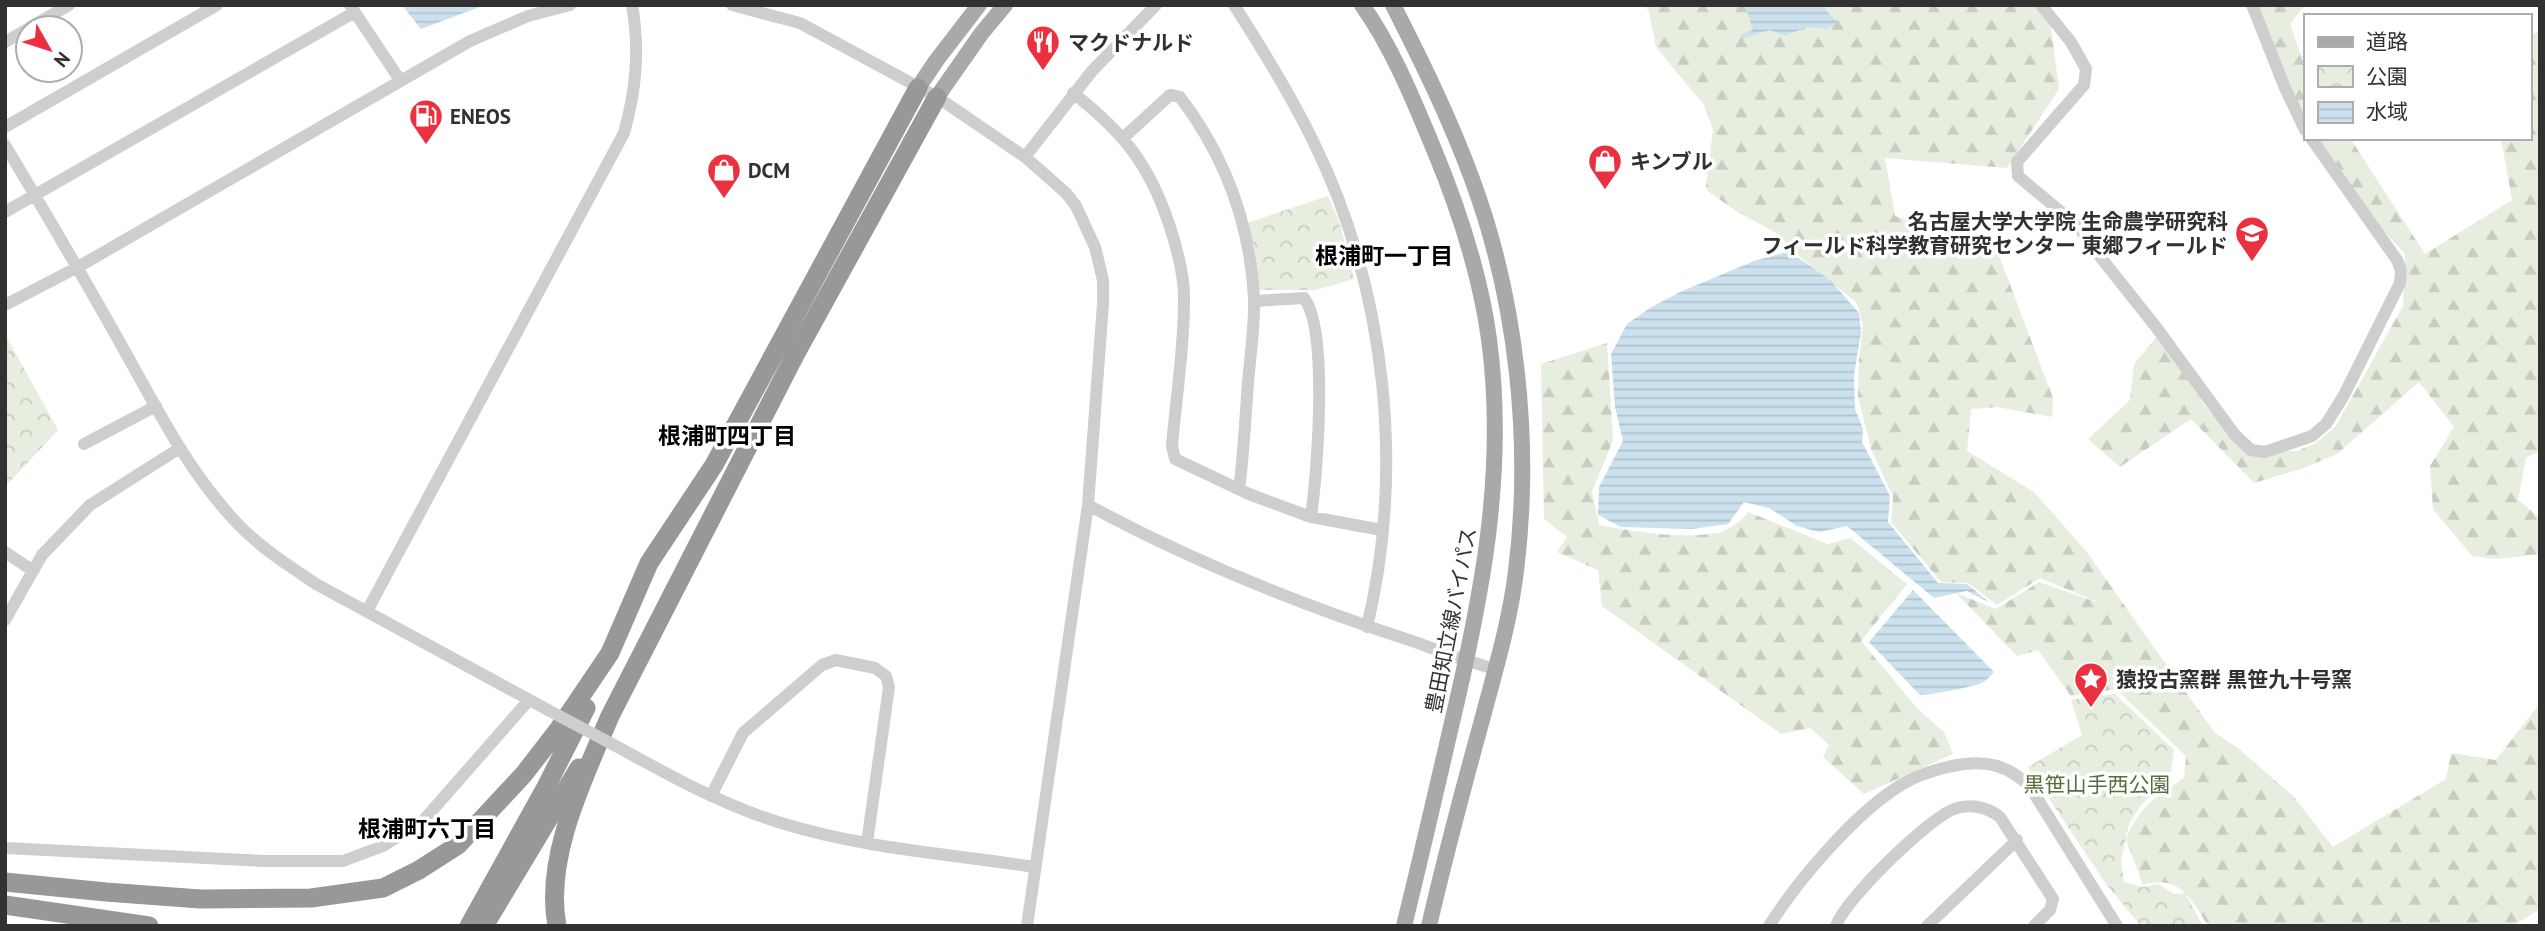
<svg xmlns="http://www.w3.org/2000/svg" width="2545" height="931" viewBox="0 0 2545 931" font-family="'PT Sans','Noto Sans JP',sans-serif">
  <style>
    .forest { fill: url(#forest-firs) }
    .park { fill: url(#park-crowns) }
    .water { fill: url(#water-rules) }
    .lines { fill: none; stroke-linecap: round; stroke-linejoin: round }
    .minor { stroke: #cecece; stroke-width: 12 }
    .major { stroke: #a9a9a9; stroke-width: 16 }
    .highway { stroke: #989898; stroke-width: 19 }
    .minor-bridge { stroke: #cecece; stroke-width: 12 }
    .labels { text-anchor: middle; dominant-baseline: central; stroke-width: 7; stroke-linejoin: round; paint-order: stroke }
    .poi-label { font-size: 21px; font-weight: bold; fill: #313131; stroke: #fff; text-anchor: start }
    .street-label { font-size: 21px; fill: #313131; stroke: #fff }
    .park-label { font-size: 21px; fill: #546f3c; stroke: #fff }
    .neighbourhood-label { font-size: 23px; font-weight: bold; fill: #000; stroke: #fff }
  </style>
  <defs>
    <pattern id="forest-firs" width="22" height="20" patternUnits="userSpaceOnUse" patternTransform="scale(1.75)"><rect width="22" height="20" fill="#e7eedf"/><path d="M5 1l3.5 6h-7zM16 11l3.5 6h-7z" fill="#c7cdc0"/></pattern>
    <pattern id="park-crowns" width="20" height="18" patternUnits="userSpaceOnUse" patternTransform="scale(1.75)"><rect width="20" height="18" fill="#e7eedf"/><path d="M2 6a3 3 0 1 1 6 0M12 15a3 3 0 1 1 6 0" fill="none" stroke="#c7cdc0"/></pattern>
    <pattern id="water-rules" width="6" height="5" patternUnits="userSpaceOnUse" patternTransform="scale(1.75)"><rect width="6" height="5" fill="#cbe1ee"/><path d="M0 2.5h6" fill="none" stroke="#afc2cd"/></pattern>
  </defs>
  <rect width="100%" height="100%" fill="#fff"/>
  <!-- forest -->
  <path class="forest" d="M1645 5H2048L2059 89 2007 168 1885 158 1895 216 1998 253 2053 398 2052 417 1998 407 1971 409 1967 451 2034 492 2086 551 2214 732 2239 749 2293 796 2333 847 2446 779 2451 753 2496 760 2540 703V909L2513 926H2208C2191 899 2180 874 2143 885L2126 839C2141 804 2154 799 2184 778L2186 756 2116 689 2071 696 2038 650 2017 656 1956 593 1996 609 2039 582 2105 605 2040 578 1997 605 1968 583 1941 582 1891 522 1893 497 1871 449 1858 396 1859 359 1863 326 1857 303 1794 252 1778 234 1736 211 1708 191 1706 186 1713 130 1704 105 1656 47 1649 12Z
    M2249 5H2305L2290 24 2305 67V132Z
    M2540 32V451L2526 458 2518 500 2540 518V554L2498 559 2472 556 2433 509 2430 466 2454 427 2419 382 2337 454 2301 469 2254 483 2191 419 2120 467 2088 439 2130 400 2134 364 2158 335 2208 410 2247 451H2297L2316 443 2336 426 2403 306 2405 254 2366 212 2310 138H2350L2425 254 2512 200 2501 138H2529L2530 34Z
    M1607 343 1613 440 1592 492 1599 525C1635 532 1680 539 1716 533 1727 532 1742 521 1748 512L1828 544 1850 538 1907 584 1861 641 1918 709 1944 732 1953 754 1864 794 1823 757 1829 745 1810 728 1781 734 1602 606 1598 570 1557 552 1567 537 1544 519 1541 364Z"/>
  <!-- park -->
  <path class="park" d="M1328 196 1340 224 1354 279 1316 290H1258L1255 251 1247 223Z
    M5 334 58 430 5 487Z
    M2115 694 2174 750 2170 777 2142 804 2129 824 2121 861 2124 882 2143 887 2158 884 2174 894 2185 893 2203 926H2141L2106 884 2028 767 2082 735 2071 700Z"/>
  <!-- water -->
  <path class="water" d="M402 5H485L421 29Z
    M1745 5H1826V10L1837 22 1828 29 1807 27 1785 36 1770 30 1742 39 1740 35 1753 30Z
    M1786 252 1805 262 1831 281 1859 313 1861 332 1854 375 1855 409 1863 429 1862 442 1890 496 1888 522 1938 583 1967 584 1990 603 1967 591 1934 598 1847 526 1819 532 1797 526 1769 508 1744 502 1728 524 1692 529 1621 527 1598 515 1599 487 1623 441 1615 407 1611 354 1627 324 1650 308 1680 292 1754 261Z
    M1913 590 1994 672C1991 675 1986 681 1982 683 1973 687 1930 695 1920 695L1869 642Z"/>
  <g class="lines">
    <!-- minor -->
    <path class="minor" d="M350 5 400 80
      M732 5 800 23 937 97 1025 157 1066 193 1076 206 1095 247 1103 280V304L1088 505 1027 926
      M1234 5C1263 50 1291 95 1314 143 1386 290 1405 468 1367 627
      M2041 5 2071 42 2086 69 2084 85 2017 162 2018 176 2079 227 2090 244 2156 327 2235 435 2251 450 2265 452 2312 436 2326 424 2343 397 2400 283 2401 270 2397 260 2311 138
      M2252 5 2285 88 2305 130
      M29 28 69 5
      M5 42 28 29
      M1073 93C1123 132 1149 164 1169 224 1177 248 1185 276 1184 302 1184 350 1176 398 1172 446L1175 459 1249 494 1311 517 1382 530
      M5 127 217 5
      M1123 138 1170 95 1180 97C1225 156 1250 224 1254 298 1255 326 1250 356 1248 383 1245 419 1244 454 1239 489
      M5 145C45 212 85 280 123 348 157 409 188 471 236 522 259 547 288 565 316 584L548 710
      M1025 157 1092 71 1156 5
      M5 212 355 12
      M1254 301 1304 298C1329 330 1317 475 1311 517
      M5 305 78 267 470 41 528 16 570 5
      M84 444 156 406
      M1088 505C1191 561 1299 604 1409 640 1438 650 1466 661 1495 669
      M5 552 32 570
      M367 611 624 133C636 90 640 50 632 5
      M5 620 42 555 90 505 180 448
      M614 745C667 774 720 804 778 822 860 848 949 854 1035 867
      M711 796 743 733 822 665 836 660 875 668 886 676 889 687 867 843
      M5 848 264 861H343L383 846 422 822 529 700
      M1769 926C1798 880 1855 813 1901 785 1918 774 1937 769 1957 765 1986 760 2009 765 2030 787L2117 926
      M1836 926C1845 899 1928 819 1954 809 1970 803 1987 807 2000 817L2053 899 2050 910 2034 926
      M1927 926 2017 840"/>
    <!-- major -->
    <path class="major" d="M1362 5C1392 47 1413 99 1433 147 1458 207 1480 273 1489 339 1507 473 1481 601 1450 731 1435 796 1420 861 1404 926
      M1393 5C1422 62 1450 119 1472 179 1517 300 1532 443 1516 571 1510 621 1495 671 1482 720 1463 789 1445 857 1429 926
      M918 88 936 61 979 5
      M937 97 981 34 1005 5"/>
    <!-- highway -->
    <path class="highway" d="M5 882 106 892 200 899 311 898 383 888 419 870 458 845 524 774 558 730 610 653 649 563 714 465 918 88
      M5 905 149 926
      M469 926 546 787 586 708
      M484 926 579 768
      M557 926C544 857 584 778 610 716L795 355 937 97"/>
    <!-- minor-bridge -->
    <path class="minor-bridge" d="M548 710 614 745"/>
  </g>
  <!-- icons -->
  <defs>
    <g id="restaurant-pin" transform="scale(1.75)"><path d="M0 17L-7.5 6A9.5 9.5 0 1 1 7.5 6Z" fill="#eb303f" stroke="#fff"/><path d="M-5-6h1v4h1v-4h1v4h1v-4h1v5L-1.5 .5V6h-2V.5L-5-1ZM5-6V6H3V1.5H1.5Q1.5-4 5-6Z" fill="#fff"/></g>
    <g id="fuel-pin" transform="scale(1.75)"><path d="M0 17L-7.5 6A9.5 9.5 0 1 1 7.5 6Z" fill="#eb303f" stroke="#fff"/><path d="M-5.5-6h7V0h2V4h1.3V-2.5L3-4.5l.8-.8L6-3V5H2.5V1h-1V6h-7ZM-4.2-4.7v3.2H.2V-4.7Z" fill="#fff"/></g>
    <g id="shop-pin" transform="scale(1.75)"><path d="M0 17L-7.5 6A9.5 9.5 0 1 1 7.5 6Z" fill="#eb303f" stroke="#fff"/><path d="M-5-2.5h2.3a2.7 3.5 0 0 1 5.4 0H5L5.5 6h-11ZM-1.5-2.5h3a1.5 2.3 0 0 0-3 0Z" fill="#fff"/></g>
    <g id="university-pin" transform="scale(1.75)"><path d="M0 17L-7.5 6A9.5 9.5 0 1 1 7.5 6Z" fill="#eb303f" stroke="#fff"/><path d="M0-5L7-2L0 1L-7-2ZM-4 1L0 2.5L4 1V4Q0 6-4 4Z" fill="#fff"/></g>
    <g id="sight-pin" transform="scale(1.75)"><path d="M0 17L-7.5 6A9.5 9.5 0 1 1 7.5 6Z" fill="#eb303f" stroke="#fff"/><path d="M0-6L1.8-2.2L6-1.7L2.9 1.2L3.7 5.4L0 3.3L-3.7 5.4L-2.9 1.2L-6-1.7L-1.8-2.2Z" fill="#fff"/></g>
  </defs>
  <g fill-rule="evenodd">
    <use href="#restaurant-pin" x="1043" y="42"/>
    <use href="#fuel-pin" x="426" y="116"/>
    <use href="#shop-pin" x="1605" y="161"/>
    <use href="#shop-pin" x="724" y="170"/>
    <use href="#university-pin" x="2252" y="233"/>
    <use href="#sight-pin" x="2091" y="679"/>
  </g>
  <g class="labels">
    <!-- poi labels -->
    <g class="poi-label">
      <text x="1068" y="42">マクドナルド</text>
      <text x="450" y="116">ENEOS</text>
      <text x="1630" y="161">キンブル</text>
      <text x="748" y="170">DCM</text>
      <text x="2228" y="221" text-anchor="end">名古屋大学大学院 生命農学研究科<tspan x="2228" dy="24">フィールド科学教育研究センター 東郷フィールド</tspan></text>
      <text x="2116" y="679">猿投古窯群 黒笹九十号窯</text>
    </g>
    <!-- street labels -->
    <g class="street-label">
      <text transform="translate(1451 620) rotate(-79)">豊田知立線バイパス</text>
    </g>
    <!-- park labels -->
    <g class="park-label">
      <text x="2097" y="784">黒笹山手西公園</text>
    </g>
    <!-- neighbourhood labels -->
    <g class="neighbourhood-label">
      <text x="1384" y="255">根浦町一丁目</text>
      <text x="727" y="435">根浦町四丁目</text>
      <text x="427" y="828">根浦町六丁目</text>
    </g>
  </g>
  <!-- border -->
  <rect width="2545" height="931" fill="none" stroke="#313131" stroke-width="14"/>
  <!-- legend -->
  <rect x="2304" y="14" width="228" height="126" fill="#ffffff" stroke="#adadad" stroke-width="2"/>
  <rect x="2318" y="37" width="35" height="10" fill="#a9a9a9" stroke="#adadad" stroke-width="2"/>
  <text x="2366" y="49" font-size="21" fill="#313131">道路</text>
  <rect x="2318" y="66" width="35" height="21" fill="url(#park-crowns)" stroke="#adadad" stroke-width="2"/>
  <text x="2366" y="84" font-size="21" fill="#313131">公園</text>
  <rect x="2318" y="102" width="35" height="21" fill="url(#water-rules)" stroke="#adadad" stroke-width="2"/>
  <text x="2366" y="119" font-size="21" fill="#313131">水域</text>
  <!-- north arrow -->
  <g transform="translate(49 49) rotate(129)"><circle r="33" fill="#ffffff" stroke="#adadad" stroke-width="2"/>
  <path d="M0-5L12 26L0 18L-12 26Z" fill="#eb303f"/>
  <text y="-10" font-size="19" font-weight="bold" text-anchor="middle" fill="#313131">N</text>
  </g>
</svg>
